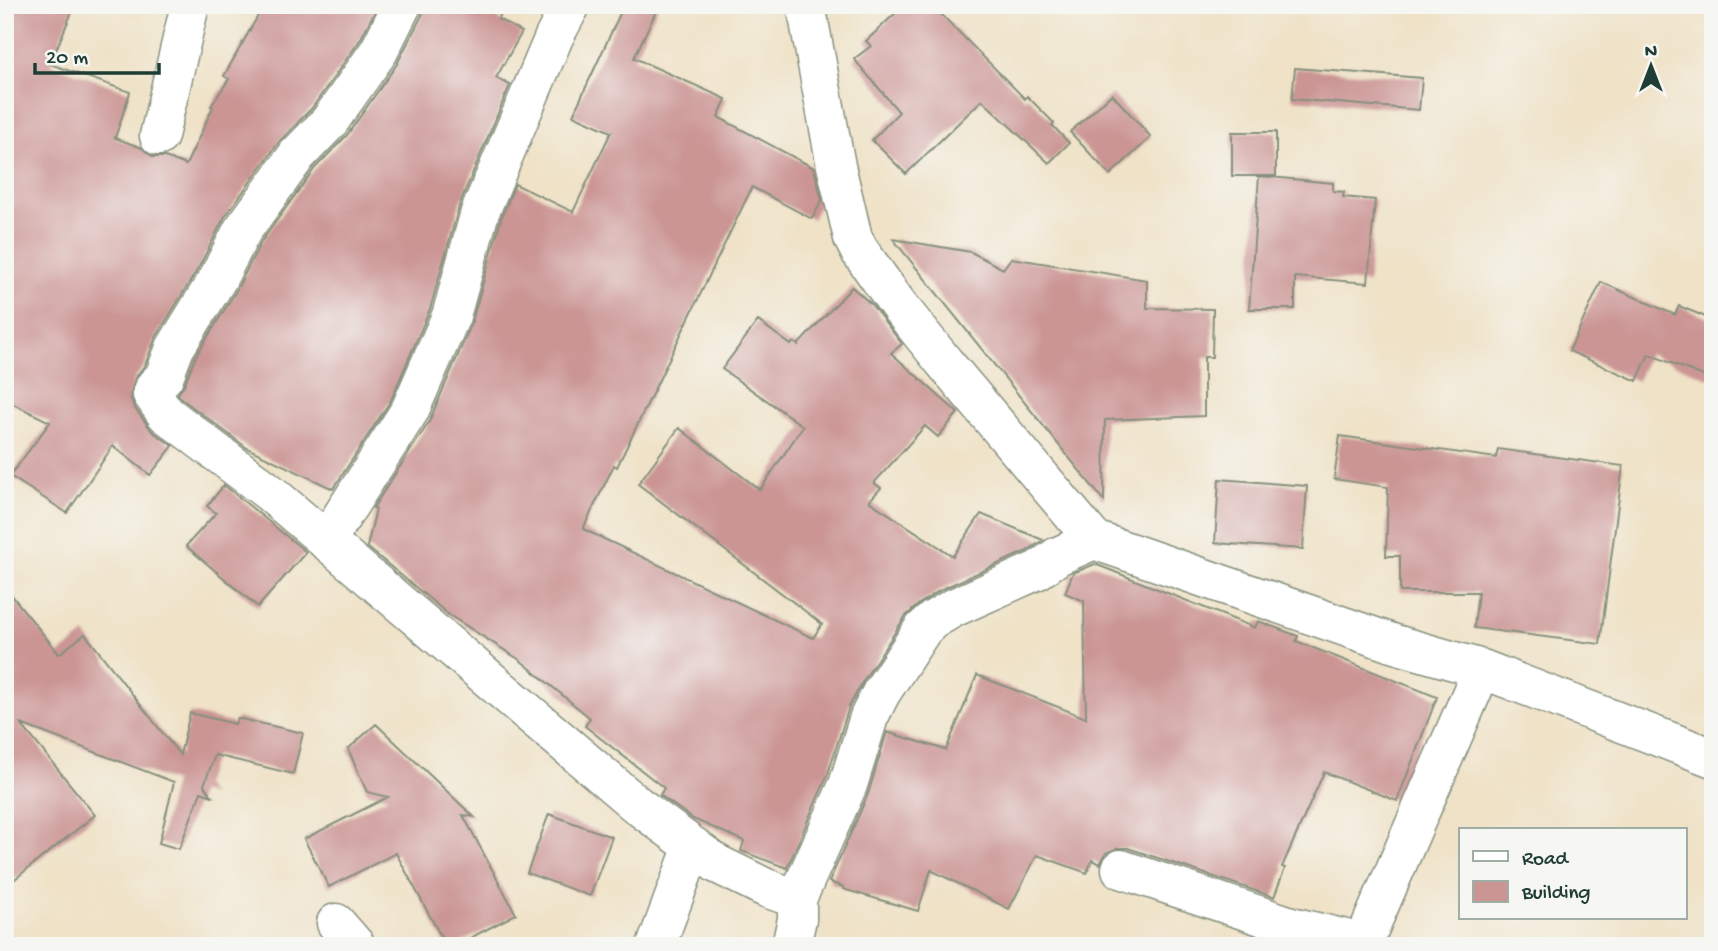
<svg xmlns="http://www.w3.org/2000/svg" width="1718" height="951" viewBox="0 0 1718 951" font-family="'Gochi Hand',sans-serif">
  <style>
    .building { fill: #cb9594 }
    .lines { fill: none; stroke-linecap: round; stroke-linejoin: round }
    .minor-casing { stroke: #87907e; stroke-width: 41 }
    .minor { stroke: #fff; stroke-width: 38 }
  </style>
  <rect width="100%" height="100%" fill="#f6f6f2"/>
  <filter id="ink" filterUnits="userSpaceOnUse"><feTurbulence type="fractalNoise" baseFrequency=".0143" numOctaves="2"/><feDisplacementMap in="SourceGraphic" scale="14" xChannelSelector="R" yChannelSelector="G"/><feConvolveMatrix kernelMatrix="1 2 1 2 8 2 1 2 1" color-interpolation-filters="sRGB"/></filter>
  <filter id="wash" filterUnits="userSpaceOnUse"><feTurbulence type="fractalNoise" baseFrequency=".00686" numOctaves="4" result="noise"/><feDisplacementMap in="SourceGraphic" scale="28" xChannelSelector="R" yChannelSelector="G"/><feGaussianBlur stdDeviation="1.57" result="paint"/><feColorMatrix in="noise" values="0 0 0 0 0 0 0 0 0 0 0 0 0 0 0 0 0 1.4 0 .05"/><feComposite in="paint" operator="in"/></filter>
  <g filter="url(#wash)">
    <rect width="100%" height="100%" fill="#efe2c7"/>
    <g id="blocks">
      <!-- building -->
      <path class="building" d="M5 5H75L50 64 130 92 115 138 142 148 153 157H165L186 165 213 107 211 106 229 79 224 76 264 5H369L376 9 360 40 312 108 280 141 224 218 199 267 156 337 145 365 135 378 130 396 134 407 152 431 173 446 150 475 113 446 67 513 10 476 50 422 5 400Z
        M424 5H506L498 19 522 32 496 78 510 85 460 203 430 309 391 400 333 489 247 448 182 399 178 394 184 385 195 358 237 289 261 242 315 168 347 135 397 64 422 15Z
        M624 5H659L634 58 726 99 718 117 814 168 822 200 812 219 752 187 617 467 614 465 583 529 813 638 822 624 638 484 679 428 760 490 803 426 722 369 758 321 791 345 793 342 798 345 852 287 871 304 902 344 891 353 958 413 938 437 925 426 874 483 881 488 869 501 953 556 981 514 1043 540 1027 551 942 589 919 604 905 617 863 681 849 707 827 777 787 868 741 851 744 841 693 819 660 795 664 788 585 726 590 718 520 660 449 615 367 547 376 509 373 508 429 422 471 325 501 219 515 184 573 212 611 132 573 115Z
        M904 5H932L1025 99 1027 96 1054 123 1052 125 1069 143 1049 163 982 100 906 174 872 140 899 112 854 59 871 46 866 41Z
        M1295 68 1422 78 1419 110 1292 99Z
        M1112 94 1151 137 1110 175 1070 132Z
        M1232 132H1276V176H1232Z
        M1259 176 1333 183V191L1344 192 1343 197 1375 200 1368 283 1295 277V309H1249Z
        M893 239 971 252 1003 269 1011 258 1147 280V308L1213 309 1212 357H1204V416L1105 420 1104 501Z
        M1601 282 1675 315 1679 306 1713 320V380L1649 354 1637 381 1569 351Z
        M1340 436 1496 458 1498 449 1623 466 1600 644 1474 628 1478 592H1400V556H1386L1388 487 1334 479Z
        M1219 479 1307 486 1303 549 1215 543Z
        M224 485 306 552 258 607 186 546 216 513 207 506Z
        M1095 564 1255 628 1258 621 1298 636 1296 641 1437 697 1397 801 1324 772 1282 867 1285 868 1274 897 1128 848H1117L1106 853 1100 864 1092 860 1087 873 1037 855 1009 909 931 870 918 911 843 889V887L829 882 868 794 887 732 946 750 977 675 1086 718 1084 601 1065 593 1073 573Z
        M5 587 59 654 85 634 180 755 190 713 235 724 237 718 303 733 293 774 215 755 204 785 212 796 201 792 179 849 159 843 174 782 21 724 95 815 5 887Z
        M376 724 474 817 463 815 516 914 455 946H446L396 853 329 887 304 839 388 797 367 792 348 749Z
        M549 814 612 837 590 896 527 873Z"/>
    </g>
  </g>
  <g filter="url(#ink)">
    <use href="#blocks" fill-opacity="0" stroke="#87907e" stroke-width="2"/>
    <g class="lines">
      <!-- minor casing -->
      <g class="minor-casing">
        <path id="minor" d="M402 5 379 51 329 122 298 154 242 231 218 278 175 348 164 377 155 386 152 394 166 414 269 492 637 805 717 864 766 888 797 899 848 785 869 717 881 693 923 629 933 620 953 608 1038 570 1058 556 1094 540
          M806 5 836 166 853 238 859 250 899 306 944 362 1094 540 1395 644 1482 669 1713 758
          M159 136 190 5
          M326 541 410 410 451 316 480 212 554 37 571 5
          M1121 869 1291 926 1363 943
          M336 923 356 946
          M656 946 693 846
          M791 946 797 919V899
          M1362 946 1482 669"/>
      </g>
      <!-- minor -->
      <use href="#minor" class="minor"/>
    </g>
  </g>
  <!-- margin -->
  <rect width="1718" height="951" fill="none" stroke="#f6f6f2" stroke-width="28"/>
  <!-- legend -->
  <rect x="1459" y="828" width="228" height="91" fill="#f6f6f2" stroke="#a0aca6" stroke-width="2"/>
  <rect x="1473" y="851" width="35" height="10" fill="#ffffff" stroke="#a0aca6" stroke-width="2"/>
  <text x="1522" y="864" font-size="21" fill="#1f3d34">Road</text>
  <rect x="1473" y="881" width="35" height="21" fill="#cb9594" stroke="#a0aca6" stroke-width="2"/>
  <text x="1522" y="898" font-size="21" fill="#1f3d34">Building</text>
  <!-- north arrow -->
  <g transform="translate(1651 66)" stroke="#f6f6f2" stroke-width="5" paint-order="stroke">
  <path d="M0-5L12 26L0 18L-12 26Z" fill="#1f3d34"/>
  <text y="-10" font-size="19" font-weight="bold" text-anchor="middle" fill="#1f3d34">N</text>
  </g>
  <!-- scale -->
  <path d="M35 63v10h124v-10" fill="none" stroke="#1f3d34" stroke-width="3.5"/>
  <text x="46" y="63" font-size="21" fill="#1f3d34" stroke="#f6f6f2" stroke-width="5" paint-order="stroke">20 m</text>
</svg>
